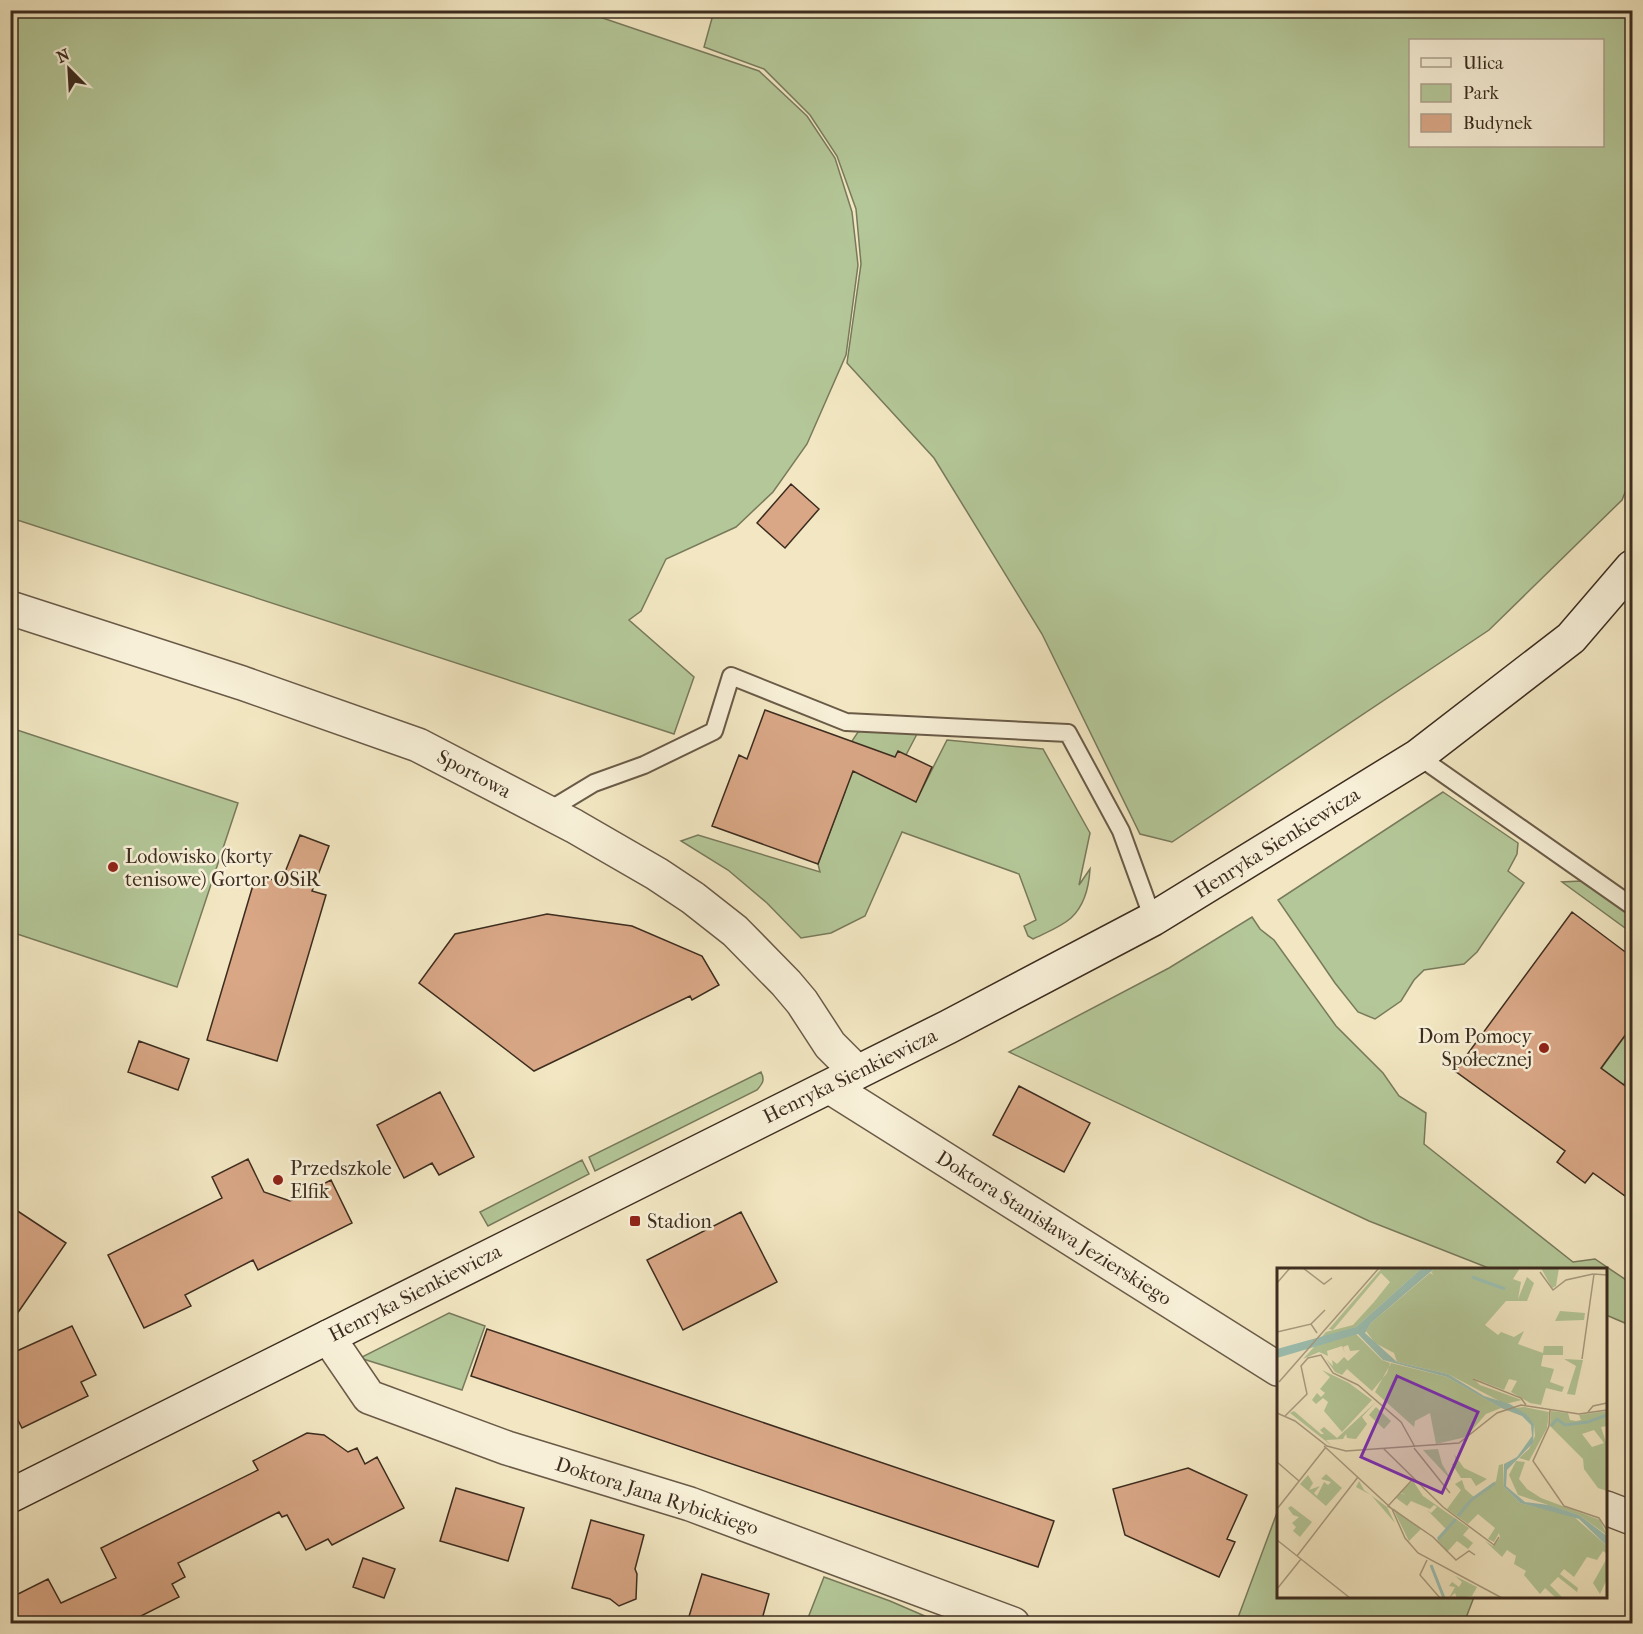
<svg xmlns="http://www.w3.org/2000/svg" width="1643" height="1634" viewBox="0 0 1643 1634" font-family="'IM FELL French Canon',serif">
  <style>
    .green { fill: #b4c798; stroke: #787a5c; stroke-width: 1.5; fill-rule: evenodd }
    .building { fill: #d9a786; stroke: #3c2c1f; stroke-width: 1.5 }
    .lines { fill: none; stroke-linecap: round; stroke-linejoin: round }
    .service-casing { stroke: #6a5b48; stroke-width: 20 }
    .minor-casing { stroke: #6a5b48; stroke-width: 36 }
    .secondary-casing { stroke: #3c2c1f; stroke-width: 36 }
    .service { stroke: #f7efd7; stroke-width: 16 }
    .minor { stroke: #f7efd7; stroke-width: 33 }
    .secondary { stroke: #f7efd7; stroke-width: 33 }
    .poi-dot { fill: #8f2418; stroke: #f7efd7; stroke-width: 2 }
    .labels { text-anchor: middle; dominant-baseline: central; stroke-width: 5; stroke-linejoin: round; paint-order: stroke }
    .street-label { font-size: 20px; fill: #3c2c1f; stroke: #f7efd7 }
    .poi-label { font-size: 20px; fill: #3c2c1f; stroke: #f7efd7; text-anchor: start }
    .inset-river { fill: none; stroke: #9bc0b4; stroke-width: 3 }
    .inset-road { fill: none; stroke: #a99c81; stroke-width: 1.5 }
    .view { fill: #7b2cbf; fill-opacity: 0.15; stroke: #7b2cbf; stroke-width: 3 }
    .inset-edge { fill: none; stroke: #3c2c1f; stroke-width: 3 }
  </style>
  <rect width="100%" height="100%" fill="#f2e7c2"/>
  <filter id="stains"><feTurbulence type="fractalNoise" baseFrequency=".00333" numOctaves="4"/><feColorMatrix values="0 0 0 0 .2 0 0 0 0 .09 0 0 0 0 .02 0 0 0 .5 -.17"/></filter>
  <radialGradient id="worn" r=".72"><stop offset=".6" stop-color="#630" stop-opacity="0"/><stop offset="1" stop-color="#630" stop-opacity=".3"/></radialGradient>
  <!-- green -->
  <path class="green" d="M10 11H582L759 71 807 116 835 158 852 212 858 265 846 355 807 444 773 492 736 527 666 559 641 611 629 620 694 677 674 734 11 518Z
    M714 11H1632V475L1622 500 1489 630 1172 842 1140 834 1042 634 934 458 847 363 861 264 856 209 837 156 810 115 764 69 704 47ZM1602 40V146H1410V40Z
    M11 728 238 803 177 987 11 932Z
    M866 729 917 734 906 755 916 801 947 740 1043 749 1090 833 1079 885 1090 869C1089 886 1084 906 1071 918 1061 927 1045 933 1033 939L1028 936 1024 926 1036 920 1019 874 902 832 865 916 831 933 801 938 767 903 728 870 681 841 698 835 820 872 818 864 845 792 835 788 852 741 858 732Z
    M1443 792 1518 843 1517 854 1508 871 1524 883 1477 952 1464 964 1424 970 1414 980 1401 1001 1375 1019 1358 1012 1335 983 1278 900Z
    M1581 881 1632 916V933L1562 882Z
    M1252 917 1260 929 1274 940 1336 1026 1383 1073 1399 1096 1426 1113 1424 1144 1573 1262 1595 1259 1632 1284V1326L1606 1315V1270L1491 1269 1369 1221 1009 1052 1169 968Z
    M1632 1026V1054L1624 1085 1598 1073Z
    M761 1072C765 1080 763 1083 757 1090L595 1171 589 1157Z
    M582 1160 589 1174 488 1226 480 1212Z
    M449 1313 485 1326 462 1390 360 1358Z
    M1278 1510V1596L1474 1597 1464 1623H1236Z
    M824 1577 890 1601 941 1623H806Z"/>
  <!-- building -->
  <path class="building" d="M791 484 819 509 785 548 757 523Z
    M765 710 895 757 898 751 932 767 916 802 853 771 818 864 712 826 739 755 747 759Z
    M300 835 329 846 312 891 326 895 277 1061 207 1040 256 875 281 882Z
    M1572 912 1632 957V1026L1601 1068 1632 1091V1201L1593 1173 1585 1183 1557 1162 1565 1151 1455 1071Z
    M547 914 632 926 702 956 719 985 692 1000 690 996 534 1071 419 983 455 934Z
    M139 1041 189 1059 178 1090 128 1072Z
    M1019 1086 1090 1123 1064 1172 993 1135Z
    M440 1092 474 1157 439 1175 432 1163 404 1178 377 1125Z
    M248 1159 264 1192 290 1201 331 1180 352 1223 258 1270 253 1260 185 1295 191 1306 144 1328 108 1255 222 1198 212 1177Z
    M10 1206 66 1243 10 1324Z
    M741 1212 777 1282 683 1330 647 1260Z
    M72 1326 96 1375 81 1382 88 1396 22 1428 10 1405V1354Z
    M487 1329 1054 1521 1038 1567 471 1376Z
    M307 1433 324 1435 348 1452 357 1448 365 1464 377 1457 404 1508 332 1545 328 1539 306 1550 287 1515 282 1517 279 1512 178 1563 185 1577 172 1584 179 1597 127 1623H10V1598L48 1579 61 1603 116 1578 101 1548 258 1470 253 1461Z
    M1188 1468 1247 1495 1227 1539 1235 1542 1219 1577 1125 1535 1113 1489Z
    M456 1488 524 1508 508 1561 440 1541Z
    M591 1520 644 1535 635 1569 637 1574 636 1599 619 1606 610 1599 572 1588Z
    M363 1558 395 1569 384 1598 353 1587Z
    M702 1574 769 1594 761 1623H687Z"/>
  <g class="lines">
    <!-- service casing -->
    <g class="service-casing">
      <path id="service" d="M1418 756 1632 906
        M546 812 594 783 644 765 714 731 731 676 846 722 1068 733 1121 831 1153 919"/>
    </g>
    <!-- minor casing -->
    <g class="minor-casing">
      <path id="minor" d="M10 608 242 683 418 745 574 826 657 874 693 898 735 931 786 983 802 1002 830 1045 857 1072
        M830 1087 1278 1369
        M328 1337 369 1397 507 1448 690 1504 1013 1624
        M1606 1508 1632 1518"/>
    </g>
    <!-- secondary casing -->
    <g class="secondary-casing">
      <path id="secondary" d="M10 1496 948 1027 1153 919 1418 756 1571 638 1632 567"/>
    </g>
    <!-- service -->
    <use href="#service" class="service"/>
    <!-- minor -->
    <use href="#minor" class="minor"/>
    <!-- secondary -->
    <use href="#secondary" class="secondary"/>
  </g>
  <!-- markers -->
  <g class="poi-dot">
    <circle cx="113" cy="867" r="6"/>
    <circle cx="1544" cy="1048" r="6"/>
    <circle cx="278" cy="1180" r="6"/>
    <rect x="629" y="1215" width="12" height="12" rx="3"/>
  </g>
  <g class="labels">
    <!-- street labels -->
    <g class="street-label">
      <text transform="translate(474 774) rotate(28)">Sportowa</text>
      <text transform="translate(1277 843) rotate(-32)">Henryka Sienkiewicza</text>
      <text transform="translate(850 1076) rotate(-26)">Henryka Sienkiewicza</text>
      <text transform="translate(1054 1228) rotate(32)">Doktora Stanisława Jezierskiego</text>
      <text transform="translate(415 1293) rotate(-27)">Henryka Sienkiewicza</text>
      <text transform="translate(657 1496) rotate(18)">Doktora Jana Rybickiego</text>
    </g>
    <!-- poi labels -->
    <g class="poi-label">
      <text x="125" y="856">Lodowisko (korty<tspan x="125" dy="23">tenisowe) Gortor OSiR</tspan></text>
      <text x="1532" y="1036" text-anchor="end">Dom Pomocy<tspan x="1532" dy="23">Społecznej</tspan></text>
      <text x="290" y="1168">Przedszkole<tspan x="290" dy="23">Elfik</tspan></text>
      <text x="647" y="1221">Stadion</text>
    </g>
  </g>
  <!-- overview -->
  <g transform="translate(1277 1268)">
    <rect width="330" height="330" fill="#f2e7c2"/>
    <path d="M105 0H145L79 59 42 72 49 64 76 57 97 34 113 14 104 5 56 62 52 61ZM158 0H243L236 11 244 14 241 31 250 9 257 15 250 33H229L208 57 221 67 224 64 237 69 247 63 241 76 266 85 267 78H286V87H266L264 98 277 101 273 114 287 119 285 124 269 120 264 137 253 135 234 124 240 113 232 111 227 122 196 110 203 117 245 132 228 136 171 106 120 94 117 85 98 75 89 63 94 55 153 5 157 7 154 4ZM264 0H282L279 18 275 20ZM283 43 308 45 307 52 278 53ZM79 66 105 92 113 95 110 105 95 123 70 101 65 107 58 104 49 91 56 98 55 92 60 96 67 89 71 93 83 82 73 83 71 77 66 79 68 85 65 78 50 83 51 88 42 84 26 91 38 78ZM287 91 306 92 298 127 290 126 299 98ZM114 95 170 109 224 140 209 146 189 169 159 176 153 145 138 153 137 159 98 124ZM45 102 72 115 95 132 65 164 47 143 51 134 46 130 39 136 35 132 40 125 44 129 48 125 43 121 53 109ZM99 134 85 149 90 156 79 171 70 170 69 166 66 171 49 172 55 178 13 145 17 143 44 166H47L43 162 47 159 60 170ZM99 139 114 153 107 161 92 147ZM247 139 272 144 270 160 252 193 242 190 252 181 258 168 257 156 239 140ZM274 143 291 145 293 152 299 153 304 152 302 147 330 143V158L324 159 330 177V223L321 220 307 201 306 191 273 158ZM317 162 327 175 315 179 305 166ZM161 181 165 196 175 213 146 182ZM177 186 187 200 210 211 199 218 194 210H184L175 196 180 195ZM239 193 248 194 242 211 250 221 264 230 323 252 330 267 302 247 241 227 232 207ZM226 196 227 219 243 235 296 248 330 278V286L326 283 320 292 310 289 297 309 287 301 283 306 301 320 300 324 281 309 273 317 286 330H279L268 320 263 326 247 307 249 303 237 296 239 288 230 282 225 289 208 273 216 278 223 270 222 265 217 274 211 271 218 260 201 246 191 256 170 241 184 222 178 216 185 212 188 221 197 229 219 213 222 197ZM49 206 65 220 49 238 23 216 31 207 36 215 32 222 43 218 37 225 40 228 47 214 51 217 54 214 44 211ZM82 213 87 222 110 239 118 255 94 227 79 219ZM136 213 146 228 192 260 186 267 196 275 191 281 180 273 170 284 160 272 169 261 150 242 154 245 160 239 157 237 153 241 134 233 130 238 119 230 123 225 129 227 123 224ZM14 238 35 254 23 269 16 263 19 259 15 255 22 249 16 247 11 240ZM116 240 144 261 132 273 120 249ZM330 290V311L323 326 316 315ZM178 308 200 319 195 328 180 330 178 325 172 330 178 319 172 318 175 314 182 319 185 314Z" fill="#b4c798" fill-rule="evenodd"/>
    <path d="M145 0H158L94 55 88 65 120 94 171 106 207 128 233 136 250 147 257 156 256 175 230 202 229 218 248 234 272 237 302 247 330 268V278L302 251 243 235 227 219V196L240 189 255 168 254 157 245 148 224 140 170 109 106 92 81 66 0 90V81L79 59Z" fill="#9bc0b4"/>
    <path class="inset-river" d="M195 9 228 21M311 154 330 147M274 158 280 151 288 157 311 154M181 248 194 232 218 215M161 271 179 251M154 297 167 330"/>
    <path class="inset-road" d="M26 0 47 16 55 10M263 4 276 22 289 12 316 6M0 15 13 0M34 56 48 42M0 64 34 56 40 65M305 91 317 6 330 7M196 111 244 130 249 137M2 114 102 0M273 142 272 158 256 193 287 238 322 250 330 262M311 144 316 138 330 135M0 145 18 153 50 178 69 183 182 175 220 145 244 137 302 146 330 142M8 148 30 126 24 98 31 90 44 87 56 105 81 117 124 154 138 179M47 178 115 241 128 270 141 285 225 330M137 180 173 225M107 181 166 239 217 277 222 269M0 194 22 213M135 212 111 238 156 269 179 292 192 283 198 287M0 241 49 179M0 272 73 330M20 288 81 209M150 292 143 307 163 330M0 321 24 291"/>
    <path class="view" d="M120 108 201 144 165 225 84 189Z"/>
    <rect width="330" height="330" class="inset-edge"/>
  </g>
  <!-- margin -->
  <rect width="1643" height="1634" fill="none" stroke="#f2e7c2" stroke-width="36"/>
  <rect x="12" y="12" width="1619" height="1610" fill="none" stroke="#3c2c1f" stroke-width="3"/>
  <rect x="18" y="18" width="1607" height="1598" fill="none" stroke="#3c2c1f" stroke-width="1.5"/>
  <!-- legend -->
  <rect x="1409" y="39" width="195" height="108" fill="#f7efd7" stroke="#aca18d" stroke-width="1.5"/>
  <rect x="1421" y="58" width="30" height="9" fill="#f7efd7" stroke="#aca18d" stroke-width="1.5"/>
  <text x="1463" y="69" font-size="18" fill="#3c2c1f">Ulica</text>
  <rect x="1421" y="84" width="30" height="18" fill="#b4c798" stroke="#aca18d" stroke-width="1.5"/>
  <text x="1463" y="99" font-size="18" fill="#3c2c1f">Park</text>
  <rect x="1421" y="114" width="30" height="18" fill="#d9a786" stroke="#aca18d" stroke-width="1.5"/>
  <text x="1463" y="129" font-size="18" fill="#3c2c1f">Budynek</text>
  <!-- north arrow -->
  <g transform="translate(69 69) rotate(336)" stroke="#f7efd7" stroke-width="4.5" paint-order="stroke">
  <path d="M0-4.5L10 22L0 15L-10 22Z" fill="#3c2c1f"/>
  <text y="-9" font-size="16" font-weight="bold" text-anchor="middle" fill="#3c2c1f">N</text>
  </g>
  <rect width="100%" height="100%" filter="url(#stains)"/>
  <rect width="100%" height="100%" fill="url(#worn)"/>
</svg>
